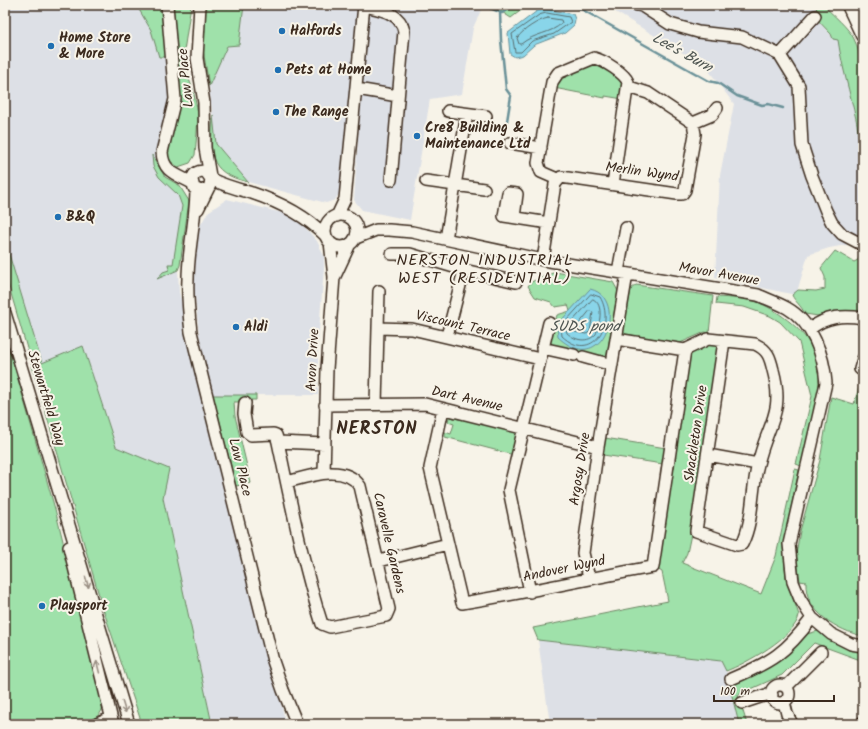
<svg xmlns="http://www.w3.org/2000/svg" width="868" height="729" viewBox="0 0 868 729" font-family="Kalam,sans-serif">
  <style>
    .built { fill: #dde0e6 }
    .green { fill: #9fe1aa; stroke: #6d8664 }
    .water { fill: #89d5e9; stroke: #6a9198 }
    .lines { fill: none; stroke-linecap: round; stroke-linejoin: round }
    .shore { stroke: #5a6e6f; stroke-width: 1 }
    .stream { stroke: #6a9198; stroke-width: 2.5 }
    .minor-casing { stroke: #3b2a1e; stroke-width: 14 }
    .major-casing { stroke: #3b2a1e; stroke-width: 17 }
    .minor { stroke: #f7f3e8; stroke-width: 11 }
    .major { stroke: #f7f3e8; stroke-width: 14 }
    .oneway { stroke: #998e83 }
    .poi-dot { fill: #1f6fb2; stroke: #f7f3e8; stroke-width: 1.5 }
    .labels { text-anchor: middle; dominant-baseline: central; stroke-width: 4; stroke-linejoin: round; paint-order: stroke }
    .poi-label { font-size: 14px; font-weight: bold; fill: #3b2a1e; stroke: #f7f3e8; text-anchor: start }
    .street-label { font-size: 14px; fill: #3b2a1e; stroke: #f7f3e8 }
    .water-label { font-size: 15px; font-style: italic; fill: #4e5551; stroke: #f7f3e8 }
    .quarter-label { font-size: 16px; letter-spacing: 1px; fill: #3b2a1e; stroke: #f7f3e8 }
    .district-label { font-size: 18px; font-weight: bold; letter-spacing: 1px; fill: #3b2a1e; stroke: #f7f3e8 }
  </style>
  <rect width="100%" height="100%" fill="#f7f3e8"/>
  <filter id="ink" filterUnits="userSpaceOnUse"><feTurbulence type="fractalNoise" baseFrequency=".025" numOctaves="2"/><feDisplacementMap in="SourceGraphic" scale="8" xChannelSelector="R" yChannelSelector="G"/><feConvolveMatrix kernelMatrix="1 2 1 2 8 2 1 2 1" color-interpolation-filters="sRGB"/></filter>
  <g filter="url(#ink)">
    <!-- built -->
    <path class="built" d="M5 5H173L179 72 178 111 166 152 170 161 165 177 179 185 186 195 189 206 178 270 179 292 286 724H212L163 498 169 469 116 447 83 346 42 363 5 241Z
      M244 5H359L339 194 335 200 326 203 248 182 216 144 209 86 227 46 239 45Z
      M369 5H474L482 8 473 28 462 94 430 99 410 220 362 210 354 200 366 16Z
      M604 5H769L770 7 777 5H813L817 9 812 14 831 35 833 39 838 40 856 118 859 137 858 149 863 161V242L829 248 808 255 796 295 715 278 720 175 734 104 706 67Z
      M227 199 290 215 304 226 317 241 324 256V268L318 343V395H213L205 365 199 334 194 286 196 255 200 226 208 212Z
      M538 640 722 661 726 671 739 724H550Z"/>
    <!-- green -->
    <path class="green" d="M159 5 161 9 166 57H159L151 30 137 6Z
      M173 5H191L184 51 185 68 193 90 198 113 197 132 195 155 190 163 178 167 170 161 166 152 178 111 179 72Z
      M205 5H244L239 45 227 46 209 86 202 43Z
      M491 5H528L511 18Z
      M813 5H823C832 14 849 28 854 39 868 67 863 129 863 161 858 147 859 133 856 119 850 93 842 67 838 40L833 39 831 34 812 14 817 9Z
      M591 61 598 63 624 81 623 99 605 96V98L554 88 556 79Z
      M213 115 216 144 248 182C205 172 211 152 213 115Z
      M152 155 165 177 179 185 189 201 180 265 178 270 157 279 163 272 169 270 168 264H173L182 206 178 195 159 177 153 166Z
      M5 241 42 363 83 346 116 447 169 469 163 498 212 724H142L103 609 5 273Z
      M863 250V315L830 312 818 316 805 314C801 305 795 302 792 295L798 290 816 291 825 289V277L821 268 835 251 854 262 858 260Z
      M555 272 613 282 618 291 606 359 549 346 557 315 570 311 568 305 555 307 551 302 535 297 528 286 531 282Z
      M636 285 713 296 709 333 705 332 680 343 625 334 623 331 631 289Z
      M717 297C730 298 744 298 757 302 774 308 803 329 811 346 816 355 818 368 819 378 820 401 806 442 801 466L796 464 812 396 799 342 780 322 770 316 744 307 716 304Z
      M5 334 55 509 103 702C103 713 99 716 89 721L90 724H5Z
      M707 343 718 345 719 349 691 534 687 553 682 563 761 594 776 556 795 469 799 470 783 546 786 578 799 615C796 636 745 664 726 671L721 661 538 640 533 628 668 601 662 572 657 569V562L690 352Z
      M863 374V636C838 631 804 611 806 582L800 581 796 554 800 531 820 460 831 397 854 404Z
      M213 395H256V400H241L240 402H234L235 416 251 483 236 486Z
      M449 417 519 431 514 455 445 437V432L451 434 454 424 448 422Z
      M605 438 666 448 663 464 603 455Z
      M818 631 828 635 846 648 863 653V661L814 643 782 675 738 695 747 724H739L729 684 748 677 803 635Z"/>
    <!-- water -->
    <path class="water" d="M546 9 573 14 575 19 574 25 565 33 534 45 523 55 515 57 510 54 508 33 537 11Z
      M590 289C629 297 604 380 558 337L557 325Z"/>
    <g class="lines">
      <!-- shore -->
      <path class="shore" d="M547 13 569 17 571 22 554 34 532 41 521 52H515L512 34 539 15Z
        M548 18 561 20 562 23C551 34 534 33 521 44H519L517 38C523 30 538 20 548 18Z
        M591 294 600 297C616 324 592 364 562 336L561 327Z
        M593 299C605 305 599 325 596 334 588 343 576 341 567 333L566 329Z
        M590 311 593 312 590 332 586 334 575 332V329Z"/>
      <!-- stream -->
      <path class="stream" d="M483 5 502 13 514 5
        M574 5 709 81 718 83 737 96 762 105 768 104 783 108
        M500 12 501 40 506 89 511 96 507 121"/>
      <!-- minor casing -->
      <g class="minor-casing">
        <path id="minor" d="M167 5 175 99 162 152C163 172 176 174 192 183
          M200 5 197 58 204 103 205 148 210 176
          M637 5 642 6 670 24 698 32 742 37 780 55 799 86 802 145 812 176 826 211 832 223 842 234 863 245
          M364 6C381 10 400 12 404 31L391 180
          M780 55 815 16
          M357 89 398 96
          M448 111 486 116
          M693 123 712 115 717 108
          M510 143 541 148
          M211 179C225 186 237 189 252 193 279 202 305 215 326 236
          M557 179 541 172 538 163 552 82 558 73 594 58C605 61 624 73 628 82L613 184
          M426 181 484 189
          M196 189C196 220 188 249 188 279 187 297 189 315 191 332L273 661 283 690 297 724
          M198 209 210 185 211 179 206 172C199 170 193 173 192 180L194 188 201 191 207 189
          M325 231a16 16 0 1 1 32 0a16 16 0 1 1-32 0Z
          M337 216 345 199 364 5
          M514 217 517 194 508 193 504 216 549 223
          M356 238 376 230H389L412 232 543 260 758 295C767 299 778 303 787 308 812 322 824 355 826 383L789 544 793 582 800 599 812 618 831 634 851 644 863 646
          M446 239 467 114
          M392 254H410L464 270 516 282
          M543 260 555 184 561 177 677 194H682L685 190 695 134 693 123 648 93 629 87
          M618 272 626 228
          M335 276 349 246
          M5 313 129 724
          M378 328 412 329 540 359
          M810 329C826 316 843 315 863 318
          M447 336 464 270
          M616 339 685 350 708 339 755 344C768 350 770 357 773 370 785 414 767 424 758 464 751 490 754 520 742 544L737 545 696 531 724 341
          M542 348 574 355
          M583 357 612 365
          M860 369 863 359
          M245 403 244 414 247 432 251 435 273 434 276 435 278 442 325 444
          M376 404 379 291
          M325 405 425 404 598 447
          M443 409 430 468 462 603C526 593 589 578 653 567L685 350
          M278 442C291 503 303 565 322 624L330 627 386 616 389 609 360 486C345 463 309 476 287 482
          M708 455 758 464
          M324 472 327 369 334 277 330 242
          M69 547 113 724
          M379 561 448 544
          M589 578 583 553 598 447 627 274
          M530 592 509 490 549 323
          M731 679C771 662 786 653 812 618
          M771 694a9 9 0 1 1 18 0a9 9 0 1 1-18 0Z
          M786 687 821 652
          M784 702 787 714 792 724
          M742 703 766 695H772
          M97 724 111 718
          M862 724 863 722"/>
      </g>
      <!-- major casing -->
      <g class="major-casing">
        <path id="major" d="M849 5 863 35"/>
      </g>
      <!-- minor -->
      <use href="#minor" class="minor"/>
      <!-- major -->
      <use href="#major" class="major"/>
    </g>
    <!-- one-way arrows -->
    <defs><path id="oneway-shaft" d="M-6 0H5M1.5-3L5.5 0L1.5 3" fill="none" stroke-width="1.6" stroke-linecap="round" stroke-linejoin="round"/></defs>
    <g class="oneway">
      <use href="#oneway-shaft" transform="translate(87 582) rotate(73)"/>
      <use href="#oneway-shaft" transform="translate(98 667) rotate(-104)"/>
      <use href="#oneway-shaft" transform="translate(124 707) rotate(73)"/>
    </g>
  </g>
  <!-- markers -->
  <g class="poi-dot">
    <circle cx="282" cy="31" r="4"/>
    <circle cx="51" cy="46" r="4"/>
    <circle cx="278" cy="70" r="4"/>
    <circle cx="276" cy="112" r="4"/>
    <circle cx="417" cy="136" r="4"/>
    <circle cx="58" cy="217" r="4"/>
    <circle cx="236" cy="327" r="4"/>
    <circle cx="42" cy="606" r="4"/>
  </g>
  <g class="labels">
    <!-- poi labels -->
    <g class="poi-label">
      <text x="290" y="31">Halfords</text>
      <text x="59" y="38">Home Store<tspan x="59" dy="16">&amp; More</tspan></text>
      <text x="286" y="70">Pets at Home</text>
      <text x="284" y="112">The Range</text>
      <text x="425" y="128">Cre8 Building &amp;<tspan x="425" dy="16">Maintenance Ltd</tspan></text>
      <text x="66" y="217">B&amp;Q</text>
      <text x="244" y="327">Aldi</text>
      <text x="50" y="606">Playsport</text>
    </g>
    <!-- street labels -->
    <g class="street-label">
      <text transform="translate(186 78) rotate(-96)">Law Place</text>
      <text transform="translate(642 172) rotate(8)">Merlin Wynd</text>
      <text transform="translate(719 274) rotate(10)">Mavor Avenue</text>
      <text transform="translate(463 326) rotate(13)">Viscount Terrace</text>
      <text transform="translate(313 360) rotate(-87)">Avon Drive</text>
      <text transform="translate(46 398) rotate(73)">Stewartfield Way</text>
      <text transform="translate(467 399) rotate(13)">Dart Avenue</text>
      <text transform="translate(696 434) rotate(-82)">Shackleton Drive</text>
      <text transform="translate(240 467) rotate(76)">Law Place</text>
      <text transform="translate(580 469) rotate(-81)">Argosy Drive</text>
      <text transform="translate(389 543) rotate(77)">Caravelle Gardens</text>
      <text transform="translate(564 569) rotate(-12)">Andover Wynd</text>
    </g>
    <!-- water labels -->
    <g class="water-label">
      <text transform="translate(682 53) rotate(29)">Lee's Burn</text>
      <text x="585" y="327">SUDS pond</text>
    </g>
    <!-- quarter labels -->
    <g class="quarter-label">
      <text x="485" y="260">NERSTON INDUSTRIAL<tspan x="485" dy="18">WEST (RESIDENTIAL)</tspan></text>
    </g>
    <!-- district labels -->
    <g class="district-label">
      <text x="377" y="429">NERSTON</text>
    </g>
  </g>
  <!-- margin -->
  <rect width="868" height="729" fill="none" stroke="#f7f3e8" stroke-width="20"/>
  <rect x="10" y="10" width="848" height="709" fill="none" stroke="#3b2a1e" stroke-width="1.5" filter="url(#ink)"/>
  <!-- scale -->
  <path d="M714 695v6h120v-6" fill="none" stroke="#3b2a1e" stroke-width="2"/>
  <text x="720" y="695" font-size="12" fill="#3b2a1e" stroke="#f7f3e8" stroke-width="3" paint-order="stroke">100 m</text>
</svg>
